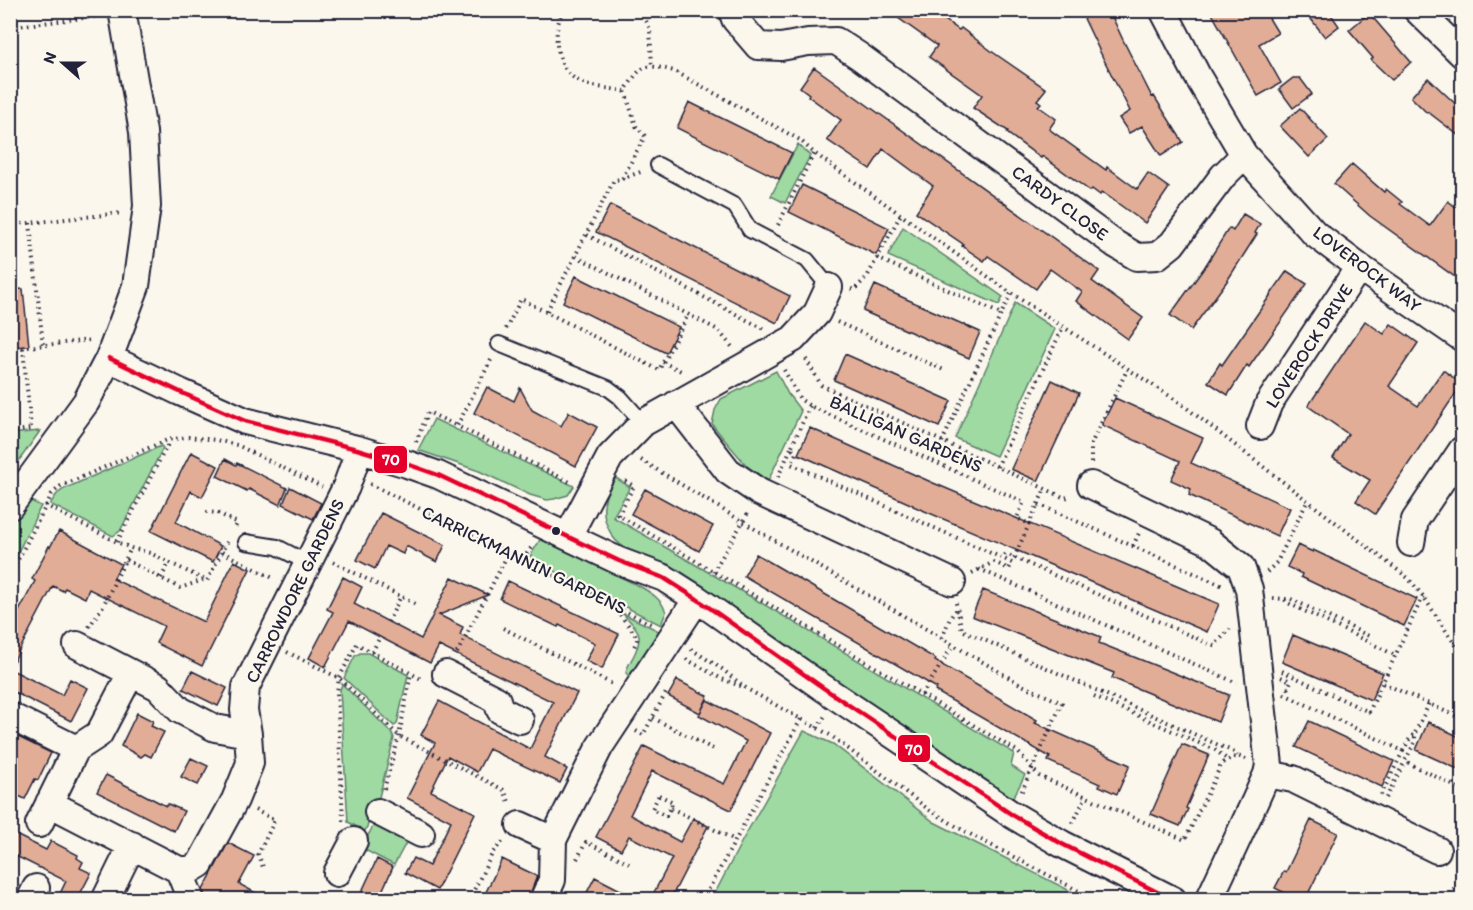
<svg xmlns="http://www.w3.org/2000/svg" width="1473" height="910" viewBox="0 0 1473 910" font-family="Itim,sans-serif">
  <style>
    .green { fill: #9edaa1; stroke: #607e6e; stroke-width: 1.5 }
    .building { fill: #e2ad96; stroke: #22223b; stroke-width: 1.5 }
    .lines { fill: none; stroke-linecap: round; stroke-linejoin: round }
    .lane-casing { stroke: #22223b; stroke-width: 18 }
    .street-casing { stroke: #22223b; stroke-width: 30 }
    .path { stroke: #22223b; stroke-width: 4; stroke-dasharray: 1.5 4.5; stroke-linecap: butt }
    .lane { stroke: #fbf7ec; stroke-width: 14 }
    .street { stroke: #fbf7ec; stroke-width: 26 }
    .bus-1-casing { stroke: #fbf7ec; stroke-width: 9 }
    .bus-1 { stroke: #e4002b; stroke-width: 4.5 }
    .bus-dot { fill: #22223b; stroke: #fbf7ec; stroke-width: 2 }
    .labels { text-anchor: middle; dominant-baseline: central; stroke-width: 4.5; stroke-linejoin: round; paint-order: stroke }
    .street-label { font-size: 18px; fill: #22223b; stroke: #fbf7ec }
    .line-badge { stroke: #fbf7ec; stroke-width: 2 }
    .badge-label { font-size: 16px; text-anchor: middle; font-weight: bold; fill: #fff }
  </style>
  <rect width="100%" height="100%" fill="#fbf7ec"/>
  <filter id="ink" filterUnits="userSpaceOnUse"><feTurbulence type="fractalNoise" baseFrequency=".0167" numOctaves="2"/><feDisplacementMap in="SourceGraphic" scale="12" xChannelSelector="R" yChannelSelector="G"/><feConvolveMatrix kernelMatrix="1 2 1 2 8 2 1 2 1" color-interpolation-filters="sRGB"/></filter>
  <g filter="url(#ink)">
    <!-- green -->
    <path class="green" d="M798 144 810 156 785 203 771 196Z
      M903 227 1003 297 999 305 888 256Z
      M1015 303 1055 329 996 456 955 438Z
      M776 371 788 394 801 411 768 481 747 466 723 438 712 424 715 410 721 399Z
      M434 419 574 486 568 495 554 499 547 500 530 495 479 471 418 450Z
      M40 431 11 472V434Z
      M161 446 163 448 120 531 113 536 50 504 57 494 64 489Z
      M616 478 630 487 613 517 753 598 1014 753 1011 766 1025 775 1013 798C954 760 896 721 838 682 801 656 764 629 726 604 709 594 692 583 675 573 658 563 624 553 613 537 599 516 601 497 616 478Z
      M29 500 41 506 11 566V525Z
      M541 538 641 587C653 594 661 599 666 612L661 625 529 558Z
      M622 613 661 632 631 678 626 673C627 666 631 661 634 655 645 633 637 628 622 613Z
      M360 653H368L408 675 397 724 394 726 344 678 355 656Z
      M342 684 392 733 394 738 377 805 365 831 348 822 340 690Z
      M804 731 833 744 934 822 1086 899H712L742 841Z
      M375 823 407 841 394 865 361 848Z"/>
    <!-- building -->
    <path class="building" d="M887 10H931L959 30 961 28 994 53 1046 89 1037 100 1041 103 1038 106 1056 119 1049 129 1106 170 1107 167 1137 189 1148 173 1169 188 1145 223 1102 192 1100 195 1092 189 1090 191 1042 156 1041 158 1007 133 1008 131 973 108 982 95 929 57 937 46Z
      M1080 10H1109L1123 40 1152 97 1154 96 1183 142 1161 156 1142 126 1129 133 1119 118 1130 111 1103 58Z
      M1210 10H1264L1278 33 1259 44 1281 83 1258 96Z
      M1322 10H1328L1339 26 1325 37 1311 19Z
      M1369 13 1411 62 1392 80 1371 60 1373 58 1349 30Z
      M814 67 1099 271 1092 281 1143 318 1128 339 1076 301 1082 292 1050 269 1036 289 988 256 984 261 962 246 963 244 916 212 933 186 883 149 870 169 827 140 841 120 808 96 809 94 800 87Z
      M1293 78H1300L1312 94 1293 108 1279 89Z
      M1428 78 1462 110V138L1428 112 1427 113 1411 97Z
      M689 102 792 153 779 179 677 128Z
      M1300 108 1328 139 1309 157 1280 126Z
      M1352 164 1384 192 1386 189 1402 202 1400 204 1430 226 1448 201 1462 212V282L1370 216 1334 184Z
      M802 185 889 228 876 255 789 212Z
      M610 205 790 296 777 323 596 232Z
      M1243 214 1260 224 1255 233 1257 234 1227 281 1191 330 1170 315 1204 268 1229 228 1233 231Z
      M1287 271 1307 284 1249 367 1247 365 1228 395 1208 382 1220 363 1222 365Z
      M576 276 679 327 666 353 563 302Z
      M875 285 980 332 969 358 863 311Z
      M23 289 29 346 10 347V290Z
      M1365 321 1384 334 1391 324 1418 343 1389 386 1418 406 1443 370 1462 384 1375 514 1356 501 1370 480 1333 458 1348 434 1308 406Z
      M845 354 951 401 939 427 834 380Z
      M1052 380 1079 393 1038 481 1011 469Z
      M487 387 514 401 520 388 532 410 561 426 569 412 597 427 576 466 474 413Z
      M1115 398 1203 438 1191 463 1290 508 1277 536 1189 495 1191 489 1171 480 1180 461 1102 425Z
      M810 428 931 482 1219 604 1207 632 913 506V505L798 454Z
      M191 452 218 466 202 497 191 491 176 522 221 546 213 562 151 531Z
      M225 459 236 465 237 463 287 488 280 505 249 489 247 491 217 476Z
      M290 487 321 503 313 519 283 504Z
      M645 489 713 526 699 551 631 514Z
      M381 513 445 545 437 562 406 546 403 554 386 546 375 569 357 560Z
      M59 531 121 564 113 579 204 622 234 561 250 569 202 666 156 643 164 626 89 589 85 598 65 588 63 591 53 586 10 668V628L35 581 32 579 49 546 50 547Z
      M1298 545 1313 552V550L1417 599 1404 626 1301 577 1302 574 1287 567Z
      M756 554 936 659 935 661 1037 720 1035 723 1130 765 1117 794 1099 786 1100 784 1048 761 1050 757 935 691 937 688 744 576Z
      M343 577 362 587 354 604 421 639 452 577 488 595 439 615 463 627 460 635 577 693 545 757 567 769 560 783 489 749 477 772 448 756 431 791 475 813 437 890 405 873 413 858 429 866 451 821 407 798 435 743 421 735 439 701 530 749 553 702 439 646 430 663 349 621 325 667 309 658 333 612 327 609Z
      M508 581 619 634 602 669 586 661 595 643 559 625 558 627 500 599Z
      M983 590 1101 637 1099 643 1229 695 1218 722 1112 678 1114 673 972 616Z
      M1293 635 1383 673 1371 700 1282 662Z
      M10 669 62 695 70 679 88 688 71 721 10 690Z
      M192 671 227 688 218 706 183 689Z
      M677 680 708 696 700 713 668 696Z
      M707 700 770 733 731 810 652 771 630 815 680 842 693 818 708 826 670 900H650L672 858 629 836 621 850 596 837 644 746 676 762V761L724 784 746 741 699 715Z
      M137 713 153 721 151 726 164 732 151 757 145 754 141 757 121 746Z
      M1309 721 1394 761 1382 787 1296 747Z
      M1428 722 1462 738V771L1416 750Z
      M10 733 51 753 38 780 35 779 25 799 10 792Z
      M1182 744 1209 755 1186 808 1188 809 1180 826 1151 814Z
      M191 758 208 766 198 785 181 777Z
      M106 775 166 806 168 804 184 811 174 831 97 792Z
      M1311 820 1338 833 1305 900H1299L1275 888 1284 871 1286 872Z
      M10 832 46 850 51 841 78 855 77 858 83 862 80 868 91 873 77 900H57L66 881 10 853Z
      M228 843 254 856 239 884 269 900H206L203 890Z
      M377 859 393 867 378 900H358Z
      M502 859 537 876 528 900H500L486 892Z
      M595 877 640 900H583Z"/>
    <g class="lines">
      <!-- lane casing -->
      <g class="lane-casing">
        <path id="lane" d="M658 165 735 206 750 230 807 260 829 287
          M499 344 608 388 620 397 643 423
          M246 542 277 547 308 563"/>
      </g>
      <!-- street casing -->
      <g class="street-casing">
        <path id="street" d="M732 10 735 19 758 46 781 47 808 42 836 41 859 56 1115 244 1137 257 1157 256 1172 244 1223 176 1244 155
          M1163 10 1198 77 1244 155 1315 234 1359 267 1462 338
          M1417 10 1462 54
          M109 358 180 392 245 421 357 449 407 464 438 475 619 561 664 578 697 599 822 687 1011 814 1062 844 1173 900
          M676 404 728 471 759 492 952 582
          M1260 426 1269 403 1359 267
          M1091 485 1210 542 1241 567 1249 589 1269 765 1267 774 1255 801 1209 900
          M10 506 86 402 109 358 136 286 147 206 143 132 122 10
          M568 536 610 457 643 423 793 339 817 313 829 287
          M1411 543 1415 520 1462 450
          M77 645 158 687 180 710 215 728 248 734
          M446 674 497 700 500 710 520 720
          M10 716 76 749
          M1267 774 1293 779 1437 850
          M49 803 179 870H190L200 864 235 800 250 763 248 734 244 710 246 687 346 487 355 462 357 449
          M378 812 421 834
          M39 824 76 749 99 734 131 673
          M520 825 553 840
          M179 870 191 900
          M337 873 354 841
          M30 900 36 888
          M105 900 132 845
          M543 900 552 880 553 840 600 746 697 599"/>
      </g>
      <!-- path -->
      <path class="path" d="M563 10C551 34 555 72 583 83 593 87 614 89 625 91
        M641 10 650 29 652 66
        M10 27 99 16
        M622 179 643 171
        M30 223 43 345
        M10 225 122 213
        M778 225 814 153
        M587 235 764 329
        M576 256 718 330 733 348
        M877 258 1001 314
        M851 289 854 290 867 277 901 214
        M547 311 614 180 622 179 645 136 636 126 625 91C642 64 643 63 674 71L800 140 814 153 1011 293 1179 402 1408 578 1423 596 1462 655
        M837 322 946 371
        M506 329 521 299 659 370 688 315
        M23 348 31 429
        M10 349 90 340
        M806 359 821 385 1065 498 1070 496
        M491 360 457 426 572 483
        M663 362 681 371
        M784 370 800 399 810 406 1024 502 1017 518 1029 524
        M810 406 791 448 796 453 791 464 1002 558 1006 554 1214 646 1230 629
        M10 432 31 429
        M416 442 428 412 457 426
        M942 442 1011 293
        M641 460 743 522 1022 685 1062 703 1021 793
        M1091 463V444L1127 370
        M997 467 1063 327
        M778 477 791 448
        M625 481 634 486 618 515 1017 751 1039 776 1185 840 1222 763 1237 756 1246 759
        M370 484 653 625
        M1038 504 1045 489
        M45 505 117 542 131 548 150 553 207 581 227 542
        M206 512 218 513 237 523 235 528
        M117 542 167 446V441
        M1133 546 1139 533
        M222 552 275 579
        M1014 558 1038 504 1223 586
        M523 559 533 545
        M126 560 180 588 203 580
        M333 562 416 604
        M979 569 1237 683
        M713 572 748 513
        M1267 572 1277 562 1308 500
        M972 573 994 562 1009 569 1012 563 1002 558
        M10 575 52 494 61 486 167 440 188 437 216 440 237 445 322 487
        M161 578 169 563
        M1273 598 1284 599 1288 603 1395 655
        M1285 599H1291L1371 637
        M956 603 962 630 1234 752 1237 756
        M613 605C617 612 637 634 637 639 637 641 634 647 633 649
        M388 622 401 596
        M89 627 103 606 131 548
        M503 628 614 685
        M942 638 950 618 957 609
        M691 649 722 669 747 689 830 735 928 809 964 831 1096 900
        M287 652 339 678 399 736 504 790 510 804
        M372 652 380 637
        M457 653 509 552
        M686 659 722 679 743 687
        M1282 671 1369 712 1423 596
        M1281 677 1291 681 1288 688 1283 686
        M1383 683 1462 719
        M1284 694 1403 751 1381 795
        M922 695 953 645
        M1094 696 1215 750 1228 760
        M1429 704 1415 733V742L1405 761 1462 790
        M653 718 713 749
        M817 728 825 716
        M636 731 643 735 667 691
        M1403 751 1410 738 1414 734
        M384 789 399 736 411 673
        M659 795 673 802 666 816 652 809Z
        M1386 798 1405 761
        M671 808 735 840
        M255 810 275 820 258 854 263 867
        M343 821 337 692 339 678 357 644 423 680
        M1073 823 1086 796
        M577 859 586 842 631 864
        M469 900 493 852 503 841
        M703 900 801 719
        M1448 900 1462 872"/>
      <!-- lane -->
      <use href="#lane" class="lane"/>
      <!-- street -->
      <use href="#street" class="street"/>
      <!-- bus-1 casing -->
      <g class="bus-1-casing">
        <path id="bus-1" d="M109 358 180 392 245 421 357 449 407 464 438 475 619 561 664 578 697 599 822 687 1011 814 1062 844 1173 900"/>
      </g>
      <!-- bus-1 -->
      <use href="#bus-1" class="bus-1"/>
    </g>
  </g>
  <!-- markers -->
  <circle class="bus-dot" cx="556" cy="531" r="5"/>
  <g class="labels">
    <!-- street labels -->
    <g class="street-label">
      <text transform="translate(1060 203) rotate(36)">CARDY CLOSE</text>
      <text transform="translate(1367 269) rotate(37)">LOVEROCK WAY</text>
      <text transform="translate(1309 346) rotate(-57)">LOVEROCK DRIVE</text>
      <text transform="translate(906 434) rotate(24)">BALLIGAN GARDENS</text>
      <text transform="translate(524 560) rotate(26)">CARRICKMANNIN GARDENS</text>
      <text transform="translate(295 591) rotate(-64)">CARROWDORE GARDENS</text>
    </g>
  </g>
  <g class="line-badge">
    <rect x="373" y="445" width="35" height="29" rx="6" fill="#e4002b"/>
    <rect x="897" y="734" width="34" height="29" rx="6" fill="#e4002b"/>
  </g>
  <g class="badge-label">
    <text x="391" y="465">70</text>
    <text x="914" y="755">70</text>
  </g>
  <!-- margin -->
  <rect width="1473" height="910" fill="none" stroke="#fbf7ec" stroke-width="36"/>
  <rect x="18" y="18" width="1437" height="874" fill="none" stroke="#22223b" stroke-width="2" filter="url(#ink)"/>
  <!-- north arrow -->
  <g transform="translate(63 63) rotate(291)" stroke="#fbf7ec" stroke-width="4.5" paint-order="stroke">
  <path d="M0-4.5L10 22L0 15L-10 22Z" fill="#22223b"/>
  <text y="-9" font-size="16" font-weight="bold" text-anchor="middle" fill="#22223b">N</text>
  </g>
</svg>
